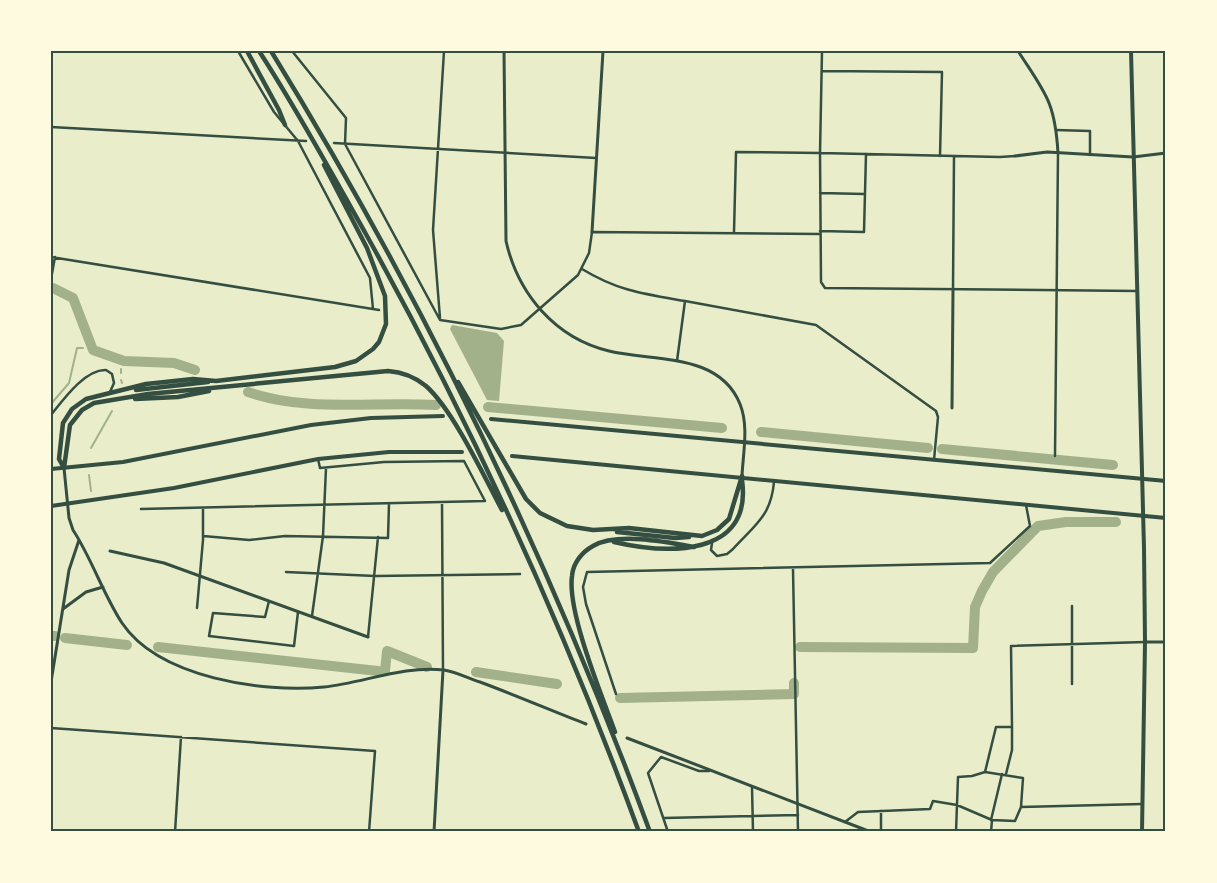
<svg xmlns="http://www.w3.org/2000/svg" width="1217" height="883" viewBox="0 0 1217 883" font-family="'PT Sans Narrow',sans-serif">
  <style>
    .water { fill: #a3b18a }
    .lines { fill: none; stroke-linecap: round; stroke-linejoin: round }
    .stream { stroke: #a3b18a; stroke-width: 2 }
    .river { stroke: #a3b18a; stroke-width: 10 }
    .minor { stroke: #344e41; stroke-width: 2.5 }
    .tertiary { stroke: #344e41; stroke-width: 3 }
    .secondary { stroke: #344e41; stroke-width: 4 }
    .primary { stroke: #344e41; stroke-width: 4 }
    .motorway { stroke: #344e41; stroke-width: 4.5 }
    .neatline { fill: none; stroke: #344e41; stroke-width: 2 }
  </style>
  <rect width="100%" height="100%" fill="#e9edc9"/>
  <!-- water -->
  <path class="water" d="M452 325 497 333 504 341 499 401 487 400 450 329Z"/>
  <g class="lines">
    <!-- stream -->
    <path class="stream" d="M89 348 93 350
      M122 362 123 360
      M121 369V373
      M121 380 122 383
      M51 404 69 383 77 348H83
      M91 448 112 411
      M89 475 91 491"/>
    <!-- river -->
    <path class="river" d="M53 288 73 298 93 350 124 361 174 363 195 370
      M248 392C308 413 374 401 436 405
      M488 407 722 428
      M761 432 928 448
      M942 449 1113 465
      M51 636H55
      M65 638 127 645
      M158 647 378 671
      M800 647 973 648 975 607 982 591 993 572 1038 526 1066 522H1116
      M385 671 387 651 427 667
      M476 672 557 684
      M620 698 794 694V683"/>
    <!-- minor -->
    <path class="minor" d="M238 51 274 112 298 141 370 278 373 309
      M292 51 346 118 345 144 440 320
      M822 51 820 153 1000 157 1015 156
      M822 71 942 72 940 156
      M51 127 306 141
      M1056 130 1090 131V155
      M334 143 596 158
      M820 193 864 194
      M820 231 864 232 866 154
      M734 232 736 152 820 153 821 282 825 288 1137 291
      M51 257 379 310
      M582 269C618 291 644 294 685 301L677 361
      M51 279 55 257
      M953 290 954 156
      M685 301 816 325 936 411 938 417 934 460
      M440 318 433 230 444 51
      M440 320 501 329 521 325 578 275 589 253 592 232 820 234
      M51 415C63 400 85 369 106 370L112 374 114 383 110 392
      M1055 456 1058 153
      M442 502 443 670
      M141 509 485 501 464 461 384 462 320 468 318 459
      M203 536 249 540 285 536 388 538 389 504
      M712 543 711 550 717 556 727 554 733 549C755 525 771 516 774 482
      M793 569 798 832
      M286 572 375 576 520 574
      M269 601 265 617 213 613 209 636 294 646 298 612
      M1072 606V684
      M197 608 203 540V508
      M312 616 323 536 326 468
      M368 637 378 537
      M616 694 586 604 583 587 587 572 990 563 1030 526 1026 505
      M1012 727 1011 646 1145 642
      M51 728 375 751 369 832
      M985 772 996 727H1012V750L1006 774
      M752 787 753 832
      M881 811V832
      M664 818 798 815
      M991 820 1002 774
      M845 822 858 812 930 809 933 801 957 805 992 820 1015 821 1021 807 1142 804
      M175 832 181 737
      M668 832 648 773 661 757 699 771H709
      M956 832 958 777 972 776 985 772 1023 778 1021 807
      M991 832 992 820"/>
    <!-- tertiary -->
    <path class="tertiary" d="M504 51 506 241C518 294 555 338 609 351 654 362 719 352 740 404 749 426 743 453 742 476
      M1018 51C1045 93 1055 101 1058 153
      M1015 156 1047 152 1133 157 1166 153
      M592 232 603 51
      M952 408 953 290
      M64 468 69 518 73 530C92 559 103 594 122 623 159 678 263 693 324 687 363 683 404 665 444 670 456 672 468 678 480 682 515 695 550 710 586 724
      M110 551 164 563 368 637
      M63 609 86 592 103 587
      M1145 642H1166
      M51 682 69 570 79 540
      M627 738 871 832
      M434 832 443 670"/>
    <!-- secondary -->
    <path class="secondary" d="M1131 51 1144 548 1145 642 1142 832"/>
    <!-- primary -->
    <path class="primary" d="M491 419 1166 481
      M512 456 1166 518
      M51 469 123 462 311 425 371 418 443 416
      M51 506 174 488 318 459 389 452H462"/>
    <!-- motorway -->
    <path class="motorway" d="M247 51 279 110 285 125
      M259 51C298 111 332 174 367 236 473 427 564 627 639 832
      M271 51C423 298 550 560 650 832
      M458 382 526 499 540 513 567 526 593 530 629 528 702 536 717 530 729 519 742 476
      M136 390 208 382
      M135 399 178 397 209 391
      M64 468 59 459 63 423 72 409 86 399 146 384 193 379 216 381 335 367 356 361 373 349 379 342 386 324 385 296 367 248 324 165
      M64 468 70 425 82 410 94 403 148 394 388 371C402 372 415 377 426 386 453 410 484 476 502 510
      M617 532 675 538 689 537
      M614 542C666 554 753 558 742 480
      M615 732C602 696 567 612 572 576 573 563 582 552 593 546 617 532 667 542 694 547"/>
  </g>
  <!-- border -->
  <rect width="1217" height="883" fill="none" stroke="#fefae0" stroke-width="105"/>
  <rect x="52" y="52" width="1112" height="778" class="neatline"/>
</svg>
